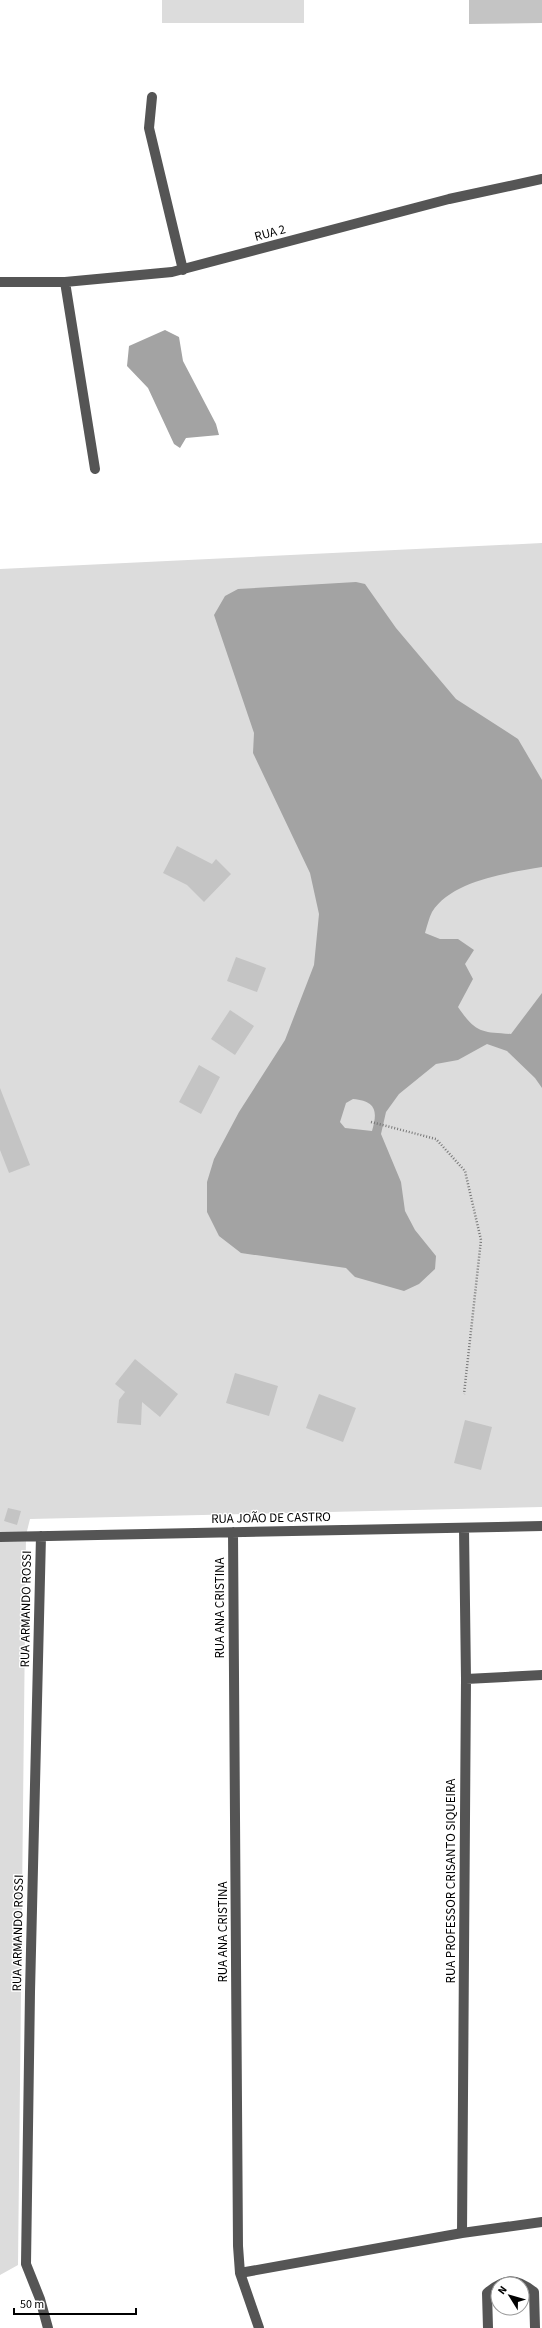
<svg xmlns="http://www.w3.org/2000/svg" width="542" height="2328" viewBox="0 0 542 2328" font-family="'Source Sans 3',sans-serif">
  <style>
    .green { fill: #dcdcdc }
    .water { fill: #a3a3a3; fill-rule: evenodd }
    .building { fill: #c4c4c4 }
    .lines { fill: none; stroke-linecap: round; stroke-linejoin: round }
    .path { stroke: #777; stroke-width: 2.5; stroke-dasharray: 1 2; stroke-linecap: butt }
    .minor { stroke: #555; stroke-width: 10 }
    .labels { text-anchor: middle; dominant-baseline: central; stroke-width: 3; stroke-linejoin: round; paint-order: stroke }
    .street-label { font-size: 13px; fill: #000; stroke: #fff }
  </style>
  <rect width="100%" height="100%" fill="#fff"/>
  <!-- green -->
  <path class="green" d="M162 0H304V23H162Z
    M542 543V1507L30 1519 26 1535 18 2265 0 2275V569Z"/>
  <!-- water -->
  <path class="water" d="M165 330 179 337 183 361 216 424 219 435 186 438 180 448 174 444 148 388 127 366 129 346Z
    M356 582 365 584 396 628 456 699 518 739 542 780V867C508 873 452 880 432 912 429 918 427 926 425 933L440 939H458L474 950 465 964 473 979 458 1007C476 1033 481 1032 511 1034L542 993V1088L535 1078 507 1051 487 1044 458 1060 436 1064 399 1094 386 1112 381 1134 401 1182 405 1211 415 1230 436 1256 435 1269 419 1284 404 1291 355 1277 346 1268 241 1253 219 1236 207 1212V1182L214 1159 239 1112 285 1040 314 965 319 914 310 873 253 753 254 733 214 615 225 596 238 589ZM353 1099C376 1101 378 1111 372 1131L345 1128 340 1122 346 1103Z"/>
  <!-- building -->
  <path class="building" d="M469 0H542V23L469 24Z
    M177 846 212 864 216 859 231 874 204 902 187 885 163 873Z
    M236 957 266 968 257 992 227 981Z
    M230 1010 254 1026 235 1055 211 1039Z
    M199 1065 220 1077 201 1114 179 1102Z
    M0 1088 30 1165 9 1173 0 1150Z
    M135 1359 178 1394 160 1417 142 1402 141 1425 117 1423 119 1400 125 1392 115 1384Z
    M235 1373 278 1386 269 1416 226 1403Z
    M319 1394 356 1408 343 1442 306 1428Z
    M465 1420 492 1427 481 1470 454 1463Z
    M8 1508 21 1511 17 1525 4 1521Z"/>
  <g class="lines">
    <!-- path -->
    <path class="path" d="M371 1122 436 1139 465 1171 481 1240 464 1394"/>
    <!-- minor -->
    <path class="minor" d="M152 97 149 128 183 270
      M0 282H65L172 272 449 199 542 179
      M65 282 95 469
      M233 1532 238 2246 240 2273 259 2328
      M41 1536 30 1992 26 2264 40 2299 48 2328
      M0 1537 542 1526
      M466 1679 542 1675
      M462 2233 466 1679 464 1529
      M240 2273 462 2233 542 2222
      M488 2328 487 2293C505 2278 515 2277 534 2292L535 2328"/>
  </g>
  <g class="labels">
    <!-- street labels -->
    <g class="street-label">
      <text transform="translate(270 233) rotate(-15)">RUA 2</text>
      <text transform="translate(271 1518) rotate(-1)">RUA JOÃO DE CASTRO</text>
      <text transform="translate(220 1608) rotate(-90)">RUA ANA CRISTINA</text>
      <text transform="translate(26 1609) rotate(-89)">RUA ARMANDO ROSSI</text>
      <text transform="translate(451 1881) rotate(-90)">RUA PROFESSOR CRISANTO SIQUEIRA</text>
      <text transform="translate(223 1932) rotate(-90)">RUA ANA CRISTINA</text>
      <text transform="translate(18 1933) rotate(-89)">RUA ARMANDO ROSSI</text>
    </g>
  </g>
  <!-- north arrow -->
  <g transform="translate(510 2296) rotate(307)"><circle r="19" fill="#ffffff" stroke="#999999"/>
  <path d="M0-3L7 15L0 10L-7 15Z" fill="#000000"/>
  <text y="-6" font-size="11" font-weight="bold" text-anchor="middle" fill="#000000">N</text>
  </g>
  <!-- scale -->
  <path d="M14 2308v6h122v-6" fill="none" stroke="#000000" stroke-width="2"/>
  <text x="20" y="2308" font-size="12" fill="#000000" stroke="#ffffff" stroke-width="3" paint-order="stroke">50 m</text>
</svg>
